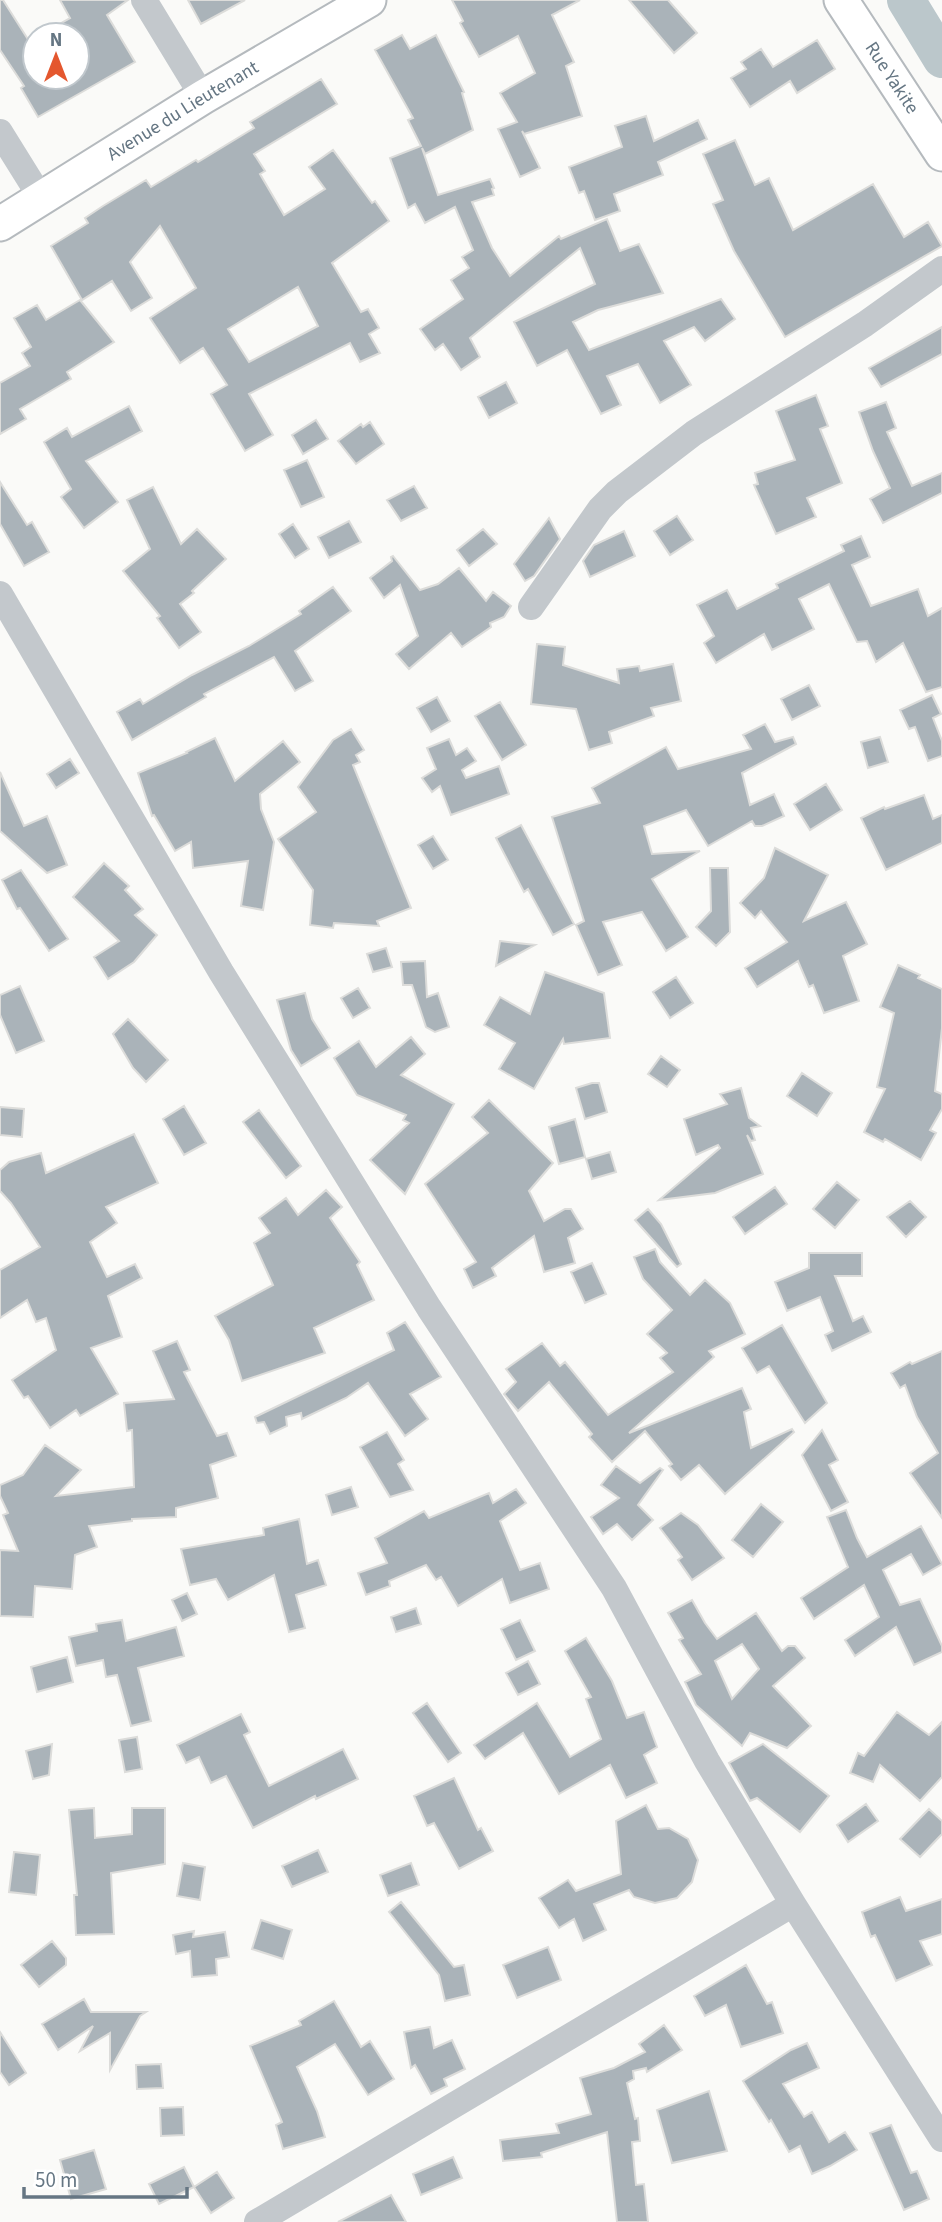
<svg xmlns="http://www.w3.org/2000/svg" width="942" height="2222" viewBox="0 0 942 2222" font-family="'Source Sans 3',sans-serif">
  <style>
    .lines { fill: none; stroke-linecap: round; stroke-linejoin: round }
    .river { stroke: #bbc7cb; stroke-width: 38 }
    .building { fill: #aab3b9; stroke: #dcdcda; stroke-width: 2; fill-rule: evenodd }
    .major-casing { stroke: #b5babe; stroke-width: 37 }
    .minor { stroke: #c3c8cc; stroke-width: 26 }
    .major { stroke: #fff; stroke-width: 33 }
    .labels { text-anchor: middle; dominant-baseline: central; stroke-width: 7; stroke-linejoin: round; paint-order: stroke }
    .street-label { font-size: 19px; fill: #657683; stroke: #fff }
  </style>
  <rect width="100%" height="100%" fill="#fafaf8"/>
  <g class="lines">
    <!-- river -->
    <path class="river" d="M906 0 942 59"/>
  </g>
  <!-- building -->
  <path class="building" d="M0 0H3L29 41 35 38V77H77V35H40L70 18 60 0H128L107 15 135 62 38 117 21 88 24 86 0 50Z
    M188 0H245L201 24Z
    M452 0H580L552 15 574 62 566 66 582 116 524 134 522 131 540 168 520 177 498 129 517 122 500 93 535 73 518 36 479 57 460 23 463 21Z
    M629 0H668L697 33 674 53Z
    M402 35 410 49 436 35 464 92 462 93 473 130 425 154 422 148 438 195 490 179 494 188 492 189 494 195 472 202 492 248 510 276 559 236 561 239 607 219 620 251 639 244 663 293 598 310 573 322 589 350 721 299 735 319 705 341 694 327 664 341 691 385 660 403 638 364 607 376 621 405 601 414 567 350 537 366 514 322 595 284 580 248 470 338 480 357 461 370 443 344 435 350 420 329 463 299 451 280 469 268 462 257 473 250 455 207 425 223 415 204 408 208 390 158 421 146 408 120 413 118 375 50Z
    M817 40 835 69 797 93 790 81 750 107 731 78 746 69 741 62 761 49 773 67Z
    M321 79 337 104 254 154 265 171 260 174 284 215 325 189 309 167 333 150 372 203 375 201 389 221 332 263 361 312 368 309 379 328 369 334 380 353 360 362 350 343 249 394 273 435 245 451 211 394 227 385 203 348 180 363 150 318 196 288 160 226 130 262 152 298 131 311 112 281 82 300 51 246 88 223 85 218 103 206 146 180 151 187 196 160 198 162 254 128 250 122ZM298 287 318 326 249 362 228 329Z
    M646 116 654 141 698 120 707 139 658 162 663 175 614 194 620 211 595 220 584 191 579 193 569 167 622 147 615 126Z
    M735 140 755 185 769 178 793 230 873 184 904 237 928 222 942 246 785 337 734 251 713 204 723 200 703 154Z
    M80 300 114 342 67 372 71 379 20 409 26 419 0 434V383L30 366 22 353 31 347 14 318 37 305 46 320Z
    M942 327V354L881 387 869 368Z
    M506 382 517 403 489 418 478 397Z
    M816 395 828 426 820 429 842 483 807 498 816 517 776 534 754 485 758 484 755 473 795 460 776 411Z
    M886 402 896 428 887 432 912 486 942 473V493L883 523 870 499 890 488 873 451 859 412Z
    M129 406 142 431 86 461 118 502 84 528 61 497 71 489 44 442 67 428 72 437Z
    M316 420 328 439 303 454 292 435Z
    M370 422 384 444 356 464 338 441 361 424 363 427Z
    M307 460 324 497 301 507 284 470Z
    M0 482 27 525 32 522 49 552 24 566 0 524Z
    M414 486 427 508 401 521 387 500Z
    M153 487 181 544 197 529 226 559 192 591 194 593 180 604 201 632 179 648 157 618 160 616 123 571 150 549 127 500Z
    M677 516 693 540 670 555 654 531Z
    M549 518 560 539 534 576 525 581 514 564Z
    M349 521 361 542 329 558 318 537Z
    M293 524 309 549 295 558 279 534Z
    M483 529 497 544 469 566 457 550Z
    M624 531 635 556 590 577 583 561 594 545Z
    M861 536 870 557 852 565 871 606 918 589 928 616 942 608V687L926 692 903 643 876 662 867 641 857 642 829 584 799 599 814 629 772 650 764 634 716 663 704 643 714 636 697 605 727 590 737 609 778 588 776 584 844 551 841 545Z
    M393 556 420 590 438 584 459 568 486 601 493 592 511 606 504 617 490 623 491 627 462 647 451 633 409 669 396 654 418 636 400 585 384 598 370 578 392 561 391 557Z
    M333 587 351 611 295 651 313 681 295 691 274 657 204 694 206 697 132 740 117 712 140 699 143 704 192 675 249 646 301 614 299 611Z
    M537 644 565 647 563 665 619 683 617 669 639 666 640 671 673 664 681 701 651 708 654 716 609 732 612 743 589 750 576 709 531 704Z
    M809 685 820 706 792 720 781 699Z
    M932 695 941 714 933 718 942 741V756L928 761 915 727 909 729 900 710Z
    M437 697 450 721 431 732 417 708Z
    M500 702 526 745 502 760 475 716Z
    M765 724 775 742 793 737 796 744 742 773 750 805 774 794 784 816 762 826H755L752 821 708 846 686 810 644 826 652 854 700 851 652 879 688 937 666 951 642 912 603 922 622 965 598 975 576 925 584 921 552 817 600 803 592 788 666 747 678 769 751 749 743 735Z
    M351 729 364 750 356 755 360 762 353 765 411 908 377 921 379 926 334 923 333 928 310 925 313 890 278 839 316 812 298 787 333 740Z
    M880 737 888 762 868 768 861 742Z
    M215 738 235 781 283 741 300 762 260 794 261 809 274 842 263 910 241 906 248 861 193 868 191 842 175 851 154 815 152 816 138 773 187 753 186 752Z
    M449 739 456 755 467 748 476 761 462 770 466 778 499 766 509 794 451 815 440 786 432 792 422 778 436 769 427 748Z
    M70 759 79 773 56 788 47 774Z
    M0 772 24 826 47 816 67 865 47 873 0 831Z
    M826 784 842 810 810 830 794 804Z
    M924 795 933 819 942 815V843L886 870 861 818 884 807 885 809Z
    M521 825 574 924 553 935 528 889 524 892 496 838Z
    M433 836 448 860 433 869 418 845Z
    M775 848 828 875 804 921 846 902 867 944 843 956 859 1001 824 1013 813 985 809 987 798 961 757 987 745 968 787 942 761 911 755 918 740 903 764 878Z
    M104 863 129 886 125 890 143 909 135 915 157 935 134 962 108 979 94 957 119 941 73 897Z
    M710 868H728L730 932 716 946 696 927 711 911Z
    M21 870 68 939 49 951 20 908 17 909 2 880Z
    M500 941 535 945 496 966Z
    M386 948 392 967 373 972 367 954Z
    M425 961 427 997 438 993 449 1027 435 1032 426 1027 412 985H403L401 962Z
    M898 965 920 975 918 978 942 989V1028L935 1091 942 1094V1109L930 1130 936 1133 921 1160 885 1139 883 1142 864 1132 885 1089 877 1087 894 1013 880 1007Z
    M545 972 604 993 610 1038 564 1044 563 1039 534 1089 499 1069 515 1043 484 1025 500 997 530 1014Z
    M676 977 693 1003 670 1018 653 992Z
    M20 986 44 1041 16 1053 0 1015V995Z
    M358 988 370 1008 353 1018 341 998Z
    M305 993 312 1019 330 1048 301 1066 291 1050 277 1000Z
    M128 1019 168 1060 146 1082 133 1068 113 1034Z
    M411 1037 425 1054 401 1075 454 1104 405 1194 370 1160 409 1123 403 1120 406 1115 357 1095 334 1058 359 1041 376 1067Z
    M661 1056 680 1070 667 1087 648 1074Z
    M802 1073 832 1093 817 1116 787 1096Z
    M592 1083H599L607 1112 585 1119 576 1088Z
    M741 1088 749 1118 760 1126 751 1128 755 1140 751 1141 747 1135 763 1174 715 1193 659 1200 720 1148 718 1145 696 1155 684 1119 727 1104 720 1094Z
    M489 1100 553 1163 529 1191 544 1221 565 1209H571L583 1229 568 1238 575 1263 544 1272 534 1236 492 1268 496 1276 473 1288 464 1269 476 1262 425 1184 488 1133 472 1117Z
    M184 1106 206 1143 184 1155 163 1119Z
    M0 1107 24 1109 22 1137 0 1135Z
    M259 1110 301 1166 286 1178 243 1122Z
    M575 1119 585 1157 559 1164 549 1127Z
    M134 1134 158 1183 106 1207 117 1223 90 1242 107 1277 135 1264 142 1278 108 1296 122 1337 91 1348 118 1394 80 1416 76 1410 50 1428 28 1396 24 1398 12 1380 56 1350 46 1318 36 1322 27 1300 0 1318V1270L40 1247 11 1203 0 1191V1170L9 1162 41 1153 46 1173Z
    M610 1152 616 1172 592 1179 586 1159Z
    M837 1182 859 1200 835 1228 813 1209Z
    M775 1187 787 1204 745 1234 733 1217Z
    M326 1190 342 1207 330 1218 360 1262 357 1265 374 1300 314 1328 325 1353 242 1381 229 1340 215 1316 273 1285 254 1243 270 1233 259 1218 286 1198 298 1215Z
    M910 1201 926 1217 906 1237 887 1217Z
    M648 1209 661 1224 681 1264 677 1267 635 1220Z
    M655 1249 660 1262 690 1295 705 1280 730 1303 745 1334 709 1351 714 1357 629 1433 742 1388 751 1409 744 1412 751 1448 792 1429 794 1432 725 1494 699 1465 681 1480 669 1466 672 1464 645 1431 612 1462 589 1437 592 1434 549 1382 518 1411 504 1394 516 1382 506 1369 542 1343 560 1366 565 1362 608 1415 673 1372 660 1358 667 1353 647 1334 672 1310 643 1279 634 1257Z
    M809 1253H862V1276H835L853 1321 863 1316 871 1332 832 1351 825 1335 833 1331 820 1297 787 1311 775 1282 809 1268Z
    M592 1263 606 1294 585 1303 571 1272Z
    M405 1322 441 1377 410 1394 428 1419 405 1436 368 1383 346 1398 302 1419 301 1413 286 1417 287 1426 270 1434 264 1422 257 1423 255 1417 394 1350 387 1333Z
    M782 1325 827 1403 805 1423 769 1366 757 1373 742 1348Z
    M177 1341 190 1370 184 1372 217 1436 227 1433 236 1456 210 1465 218 1498 176 1508V1517L132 1519V1521L89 1526 97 1547 75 1555 72 1589 35 1586 33 1617 0 1616V1550L18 1551 3 1515 8 1513 0 1496V1485L23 1475 45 1445 81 1470 56 1496 134 1487 132 1430 127 1431 124 1403 174 1399 153 1351Z
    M942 1351V1518L910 1473 938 1453 917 1417 905 1385 900 1388 891 1373 910 1362 912 1364Z
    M822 1430 838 1460 829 1465 848 1502 831 1511 802 1455Z
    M387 1432 404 1460 398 1464 413 1490 390 1497 360 1447Z
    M616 1466 640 1483 660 1468 663 1470 638 1505 653 1520 632 1540 617 1524 603 1534 591 1517 619 1498 601 1485Z
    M351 1487 358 1507 332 1515 326 1495Z
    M516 1489 526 1503 500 1521 520 1570 540 1563 549 1589 510 1603 502 1579 458 1606 441 1577 436 1580 426 1565 389 1581 390 1586 366 1595 358 1573 387 1563 375 1538 424 1511 429 1518 489 1493 493 1503Z
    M761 1504 783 1522 753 1557 732 1540Z
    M846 1510 857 1538 867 1557 921 1526 942 1564 923 1575 911 1554 883 1570 900 1605 920 1599 942 1646V1652L914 1665 896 1627 855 1656 845 1640 879 1617 864 1585 814 1619 801 1598 848 1567 827 1517Z
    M681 1513 698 1525 724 1558 692 1580 678 1560 682 1557 660 1528Z
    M299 1519 307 1564 318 1560 326 1585 296 1595 305 1628 289 1632 274 1575 228 1600 216 1579 190 1585 181 1549 264 1535 263 1528Z
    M187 1593 197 1614 182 1621 172 1600Z
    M692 1600 705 1623 717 1639 756 1613 782 1651 788 1646H795L805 1658 773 1686 811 1726 787 1748 750 1733 742 1746 696 1705 685 1682 701 1674 679 1640 683 1638 668 1613ZM742 1644 759 1669 732 1699 715 1661Z
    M416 1608 421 1624 396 1632 391 1617Z
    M122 1620 126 1641 176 1627 184 1656 138 1668 151 1721 131 1726 117 1675 106 1677 103 1660 76 1666 69 1637 97 1631 96 1624Z
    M520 1620 535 1651 516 1660 501 1629Z
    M586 1638 612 1681 627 1718 644 1712 657 1747 644 1755 657 1783 626 1798 610 1765 559 1794 523 1733 485 1759 474 1745 537 1703 570 1757 601 1739 586 1699 591 1697 565 1651Z
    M67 1657 73 1682 37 1692 31 1667Z
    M528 1661 540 1684 518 1695 506 1673Z
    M427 1703 461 1753 448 1762 413 1713Z
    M897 1712 929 1735 942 1722V1777L920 1801 880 1765 873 1782 850 1773 858 1753 864 1756Z
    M241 1714 250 1732 244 1735 269 1786 343 1749 358 1779 316 1799 315 1796 253 1828 226 1776 211 1783 199 1757 186 1763 177 1745Z
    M137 1737 142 1769 125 1772 119 1740Z
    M52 1744 49 1775 33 1779 26 1751Z
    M763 1744 829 1796 800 1832 757 1798 750 1801 729 1763Z
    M454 1778 478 1830 481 1828 493 1851 459 1869 434 1823 427 1826 414 1796Z
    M866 1804 878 1821 848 1842 837 1825Z
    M646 1805 658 1829 669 1828 688 1839 698 1860 692 1882 677 1898 655 1903 634 1897 629 1890 594 1904 606 1930 583 1941 574 1919 559 1928 539 1898 568 1880 576 1891 621 1874 616 1821Z
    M94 1808 95 1838 132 1834V1808H165V1864L111 1873 114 1934 76 1935 74 1895H77L69 1810Z
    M929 1809 942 1821V1834L920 1857 900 1839Z
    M318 1850 328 1872 292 1887 282 1866Z
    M14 1852 40 1855 36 1895 9 1892Z
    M183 1863 205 1867 200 1900 177 1896Z
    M411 1863 419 1885 388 1896 380 1875Z
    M900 1897 906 1911 942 1899V1934L920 1941 932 1965 896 1981 875 1935 871 1937 862 1912Z
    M401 1902 454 1967 464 1965 470 1995 445 2001 439 1975 389 1912Z
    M261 1920 292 1930 283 1959 252 1949Z
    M194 1931 193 1937 225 1932 229 1957 216 1959 217 1975 192 1977 190 1951 176 1954 173 1935Z
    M52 1941 66 1958V1965L39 1987 21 1965Z
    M548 1947 561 1980 517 1998 503 1965Z
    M746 1965 767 2004 772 2002 783 2033 741 2047 726 2005 705 2016 694 1996Z
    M84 1999 91 2012H146L140 2016 110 2070V2033L80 2051 93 2026 58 2050 42 2024Z
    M334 2001 361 2047 370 2041 394 2079 368 2095 335 2044 297 2067 317 2111 325 2137 283 2149 276 2125 282 2122 250 2046 301 2025 299 2021Z
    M664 2025 682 2050 647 2072 646 2068 633 2071 634 2079 627 2083 635 2119 638 2118 640 2141 632 2142 636 2185 644 2184 648 2222H617L607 2132 541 2153 542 2157 503 2161 500 2140 559 2133 556 2124 591 2114 580 2078 614 2068 645 2052 639 2044Z
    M430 2027 434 2048 452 2040 465 2069 444 2079 447 2086 431 2094 415 2065 411 2068 404 2032Z
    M0 2032 26 2073 9 2085 0 2072Z
    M807 2043 819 2068 783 2084 804 2117 812 2112 829 2142 845 2132 857 2150 830 2166 812 2174 800 2146 789 2152 771 2120 769 2122 743 2081 791 2050Z
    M161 2064 163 2088 137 2089 136 2065Z
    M709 2091 727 2151 672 2163 657 2110Z
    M183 2107 184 2135 161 2136 160 2108Z
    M891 2125 911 2173 917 2171 929 2199 904 2210 870 2133Z
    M94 2150 106 2189 71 2199 60 2160Z
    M453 2157 462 2178 421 2195 413 2174Z
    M184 2167 194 2187 159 2204 149 2184Z
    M217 2172 234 2198 211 2213 194 2187Z
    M391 2195 406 2222H338Z"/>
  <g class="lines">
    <!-- major casing -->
    <g class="major-casing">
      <g id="major">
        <path id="s1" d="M841 0 942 154"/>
        <path id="s2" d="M0 224 203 97 369 0"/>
      </g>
    </g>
    <!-- minor -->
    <path class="minor" d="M144 0 203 97
      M0 132 41 198
      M0 594 221 972 429 1308 614 1588 707 1761 793 1904 942 2139
      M531 607 600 509 617 492 694 433 865 324 942 269
      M257 2222 793 1904"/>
    <!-- major -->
    <use href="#major" class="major"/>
  </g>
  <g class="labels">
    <!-- street labels -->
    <g class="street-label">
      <text stroke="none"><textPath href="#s1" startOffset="93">Rue Yakite</textPath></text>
      <text stroke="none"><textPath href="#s2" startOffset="215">Avenue du Lieutenant</textPath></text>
    </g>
  </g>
  <!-- north arrow -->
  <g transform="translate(56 56)"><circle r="33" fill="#ffffff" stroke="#c1c8cd" stroke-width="2"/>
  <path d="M0-5L12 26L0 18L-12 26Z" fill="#e4572e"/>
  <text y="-10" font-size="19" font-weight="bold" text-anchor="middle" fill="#657683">N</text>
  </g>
  <!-- scale -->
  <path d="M24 2187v10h163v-10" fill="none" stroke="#657683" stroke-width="3.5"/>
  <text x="35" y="2187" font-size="21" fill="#657683" stroke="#ffffff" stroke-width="5" paint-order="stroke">50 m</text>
</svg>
